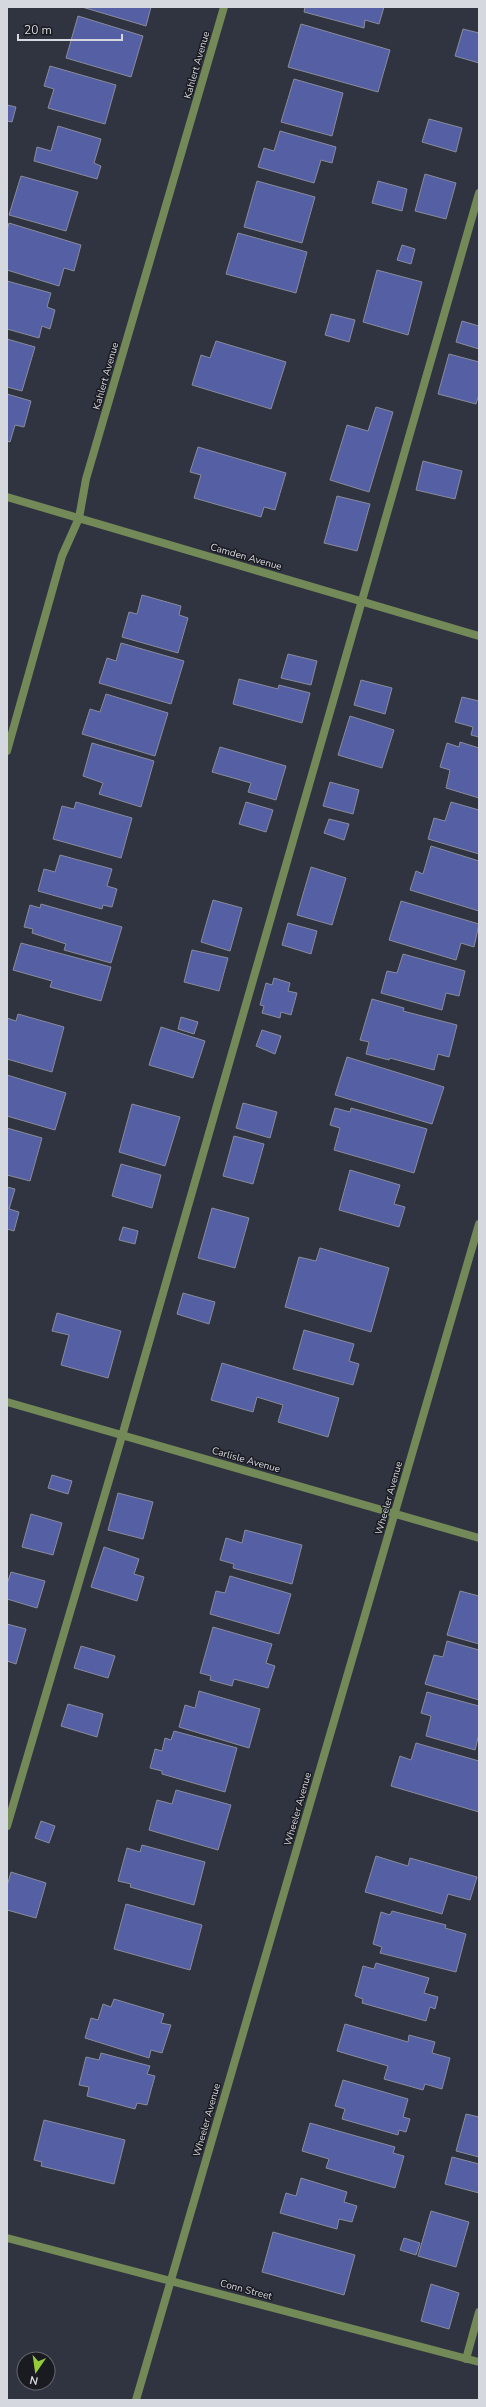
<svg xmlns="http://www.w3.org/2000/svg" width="486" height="2407" viewBox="0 0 486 2407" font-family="'Nunito Sans',sans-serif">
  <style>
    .building { fill: #5560a4; stroke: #898c9c }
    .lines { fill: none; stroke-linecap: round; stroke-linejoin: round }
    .lane { stroke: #738957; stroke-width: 8 }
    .street { stroke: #738957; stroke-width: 8 }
    .labels { text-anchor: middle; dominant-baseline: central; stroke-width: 3; stroke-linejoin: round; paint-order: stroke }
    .street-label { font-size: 10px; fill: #d6d8e0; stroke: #1a1b21 }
  </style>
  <rect width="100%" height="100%" fill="#303340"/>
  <!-- building -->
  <path class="building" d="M82 7H151L146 26Z
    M305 7H384L379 24 365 20 364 28 304 12Z
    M78 16 143 36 131 77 66 58Z
    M301 24 390 50 378 92 288 67Z
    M463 29 479 33V63L455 56Z
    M50 66 116 85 105 124 48 108 54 89 44 86Z
    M294 79 343 93 332 136 281 122Z
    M7 105 16 107 12 122 7 121Z
    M429 119 462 128 456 152 422 142Z
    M58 126 101 139 94 163 101 166 97 179 34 161 37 147 51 151Z
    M280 131 336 147 332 163 321 160 314 183 258 167 264 148 274 151Z
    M425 174 456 183 446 219 415 211Z
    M21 176 78 192 66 231 9 215Z
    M257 181 315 197 302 243 244 227Z
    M378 181 407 189 402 211 372 203Z
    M9 223 81 245 74 271 64 268 59 286 7 270V231Z
    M238 233 307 252 296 293 226 274Z
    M402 245 415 249 411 264 397 260Z
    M377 270 422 282 408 335 363 322Z
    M7 281 51 293 47 307 55 310 50 329 42 326 39 338 7 329Z
    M331 314 355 320 349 342 325 335Z
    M462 321 479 326V349L456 342Z
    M7 339 35 347 22 391 7 387Z
    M216 341 286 362 271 409 192 385 201 355 210 358Z
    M449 354 479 362V394L476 404 438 394Z
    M7 394 31 401 24 427 15 425 10 442 7 441Z
    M376 407 393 412 369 492 330 480 347 425 368 431Z
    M198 447 286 473 275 510 264 507 261 517 194 498 201 475 190 472Z
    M423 461 462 471 455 499 416 490Z
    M337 496 370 504 357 551 324 543Z
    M142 595 181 606 179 615 188 618 178 653 122 637 129 612 137 614Z
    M121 643 184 661 171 704 99 683 107 658 116 661Z
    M288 654 317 661 311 685 281 678Z
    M239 679 278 689 279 685 310 693 302 723 233 704Z
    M361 680 392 688 385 714 354 705Z
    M106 694 168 713 155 756 82 734 90 709 100 712Z
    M462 697 479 701V737L471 735 473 727 455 722Z
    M350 716 394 730 382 768 338 755Z
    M460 742 479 748V798L446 788 450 770 440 767 447 743 459 747Z
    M92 743 154 761 141 807 99 794 103 783 83 776Z
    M220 747 286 766 276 800 248 792 251 783 212 772Z
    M330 782 359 790 353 814 323 806Z
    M76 802 132 818 121 858 53 839 62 806 74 809Z
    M246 802 273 810 266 832 239 824Z
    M451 802 479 810V854L428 839 434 818 445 821Z
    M329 819 349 824 344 840 324 833Z
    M431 846 479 861V911L410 890 416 871 423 874Z
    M60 855 112 869 107 886 117 889 112 907 103 905 102 909 38 891 44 869 55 872Z
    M311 867 346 878 332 925 297 915Z
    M213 900 242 908 230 951 201 942Z
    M401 901 479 924 474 947 461 943 456 960 389 940Z
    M41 904 122 927 111 963 64 950 66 944 32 933 33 929 24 927 30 905 40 908Z
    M288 923 317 931 311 954 282 945Z
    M21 943 111 967 101 1001 50 987 52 981 13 970Z
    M192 950 228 958 219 991 184 982Z
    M403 954 465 971 459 996 446 993 442 1010 381 993 387 971 397 973Z
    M274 978 290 983 288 991 297 993 291 1015 281 1012 280 1018 262 1013 264 1006 260 1005 266 983 272 985Z
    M372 999 404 1008 403 1011 457 1025 449 1057 438 1054 434 1070 390 1058 389 1060 366 1054 369 1042 360 1040Z
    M18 1014 64 1027 52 1072 7 1059V1018L16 1021Z
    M181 1017 198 1022 194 1034 178 1029Z
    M161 1027 205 1041 193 1078 149 1065Z
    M262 1030 281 1036 275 1054 256 1046Z
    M347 1057 444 1087 432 1124 335 1095Z
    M7 1075 66 1093 55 1130 7 1116Z
    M243 1103 277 1112 270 1138 236 1128Z
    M132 1104 180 1117 165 1166 119 1152Z
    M335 1108 350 1112 351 1108 427 1129 414 1173 334 1150 340 1128 330 1125Z
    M7 1128 42 1138 30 1181 7 1175Z
    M234 1136 264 1144 253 1184 223 1176Z
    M121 1164 161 1175 152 1208 112 1196Z
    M350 1170 400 1185 394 1204 405 1207 399 1227 339 1210Z
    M7 1187 15 1189 9 1209 19 1212 14 1231 7 1229Z
    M212 1208 249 1218 235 1268 198 1258Z
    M123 1227 138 1231 135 1244 119 1240Z
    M320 1248 389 1268 371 1332 285 1307 299 1257 316 1261Z
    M183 1293 215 1302 209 1324 177 1314Z
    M57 1313 121 1331 108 1378 61 1365 69 1335 52 1331Z
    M304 1330 354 1344 349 1361 359 1364 353 1385 293 1369Z
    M222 1363 339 1398 328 1437 278 1422 283 1405 257 1397 253 1412 211 1400Z
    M52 1475 72 1481 68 1494 48 1488Z
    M118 1493 153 1502 143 1539 108 1530Z
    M31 1514 62 1523 53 1555 22 1547Z
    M245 1530 302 1545 292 1584 233 1568 234 1564 220 1560 226 1538 242 1543Z
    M104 1547 139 1559 134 1574 144 1577 137 1601 91 1587Z
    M11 1572 45 1581 37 1608 7 1599V1584Z
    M230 1576 291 1594 279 1634 210 1614 216 1591 225 1593Z
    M460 1591 479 1596V1644L447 1635Z
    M7 1624 26 1629 16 1664 7 1661Z
    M213 1627 272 1644 266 1663 275 1666 268 1688 234 1679 232 1686 210 1680 211 1676 200 1673Z
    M447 1641 479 1650V1700L425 1684 434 1655 443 1657Z
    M81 1646 115 1656 108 1678 74 1668Z
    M199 1691 260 1709 249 1748 179 1727 185 1705 195 1708Z
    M427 1692 479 1706V1734L475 1750 426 1736 431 1716 421 1713Z
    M68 1704 103 1714 97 1737 61 1726Z
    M174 1731 237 1748 225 1792 162 1774V1771L150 1768 155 1749 162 1751 165 1738 171 1740Z
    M416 1743 479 1761V1812L391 1786 400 1756 411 1760Z
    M176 1790 231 1805 218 1850 149 1830 157 1800 172 1804Z
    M41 1821 55 1826 49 1843 35 1838Z
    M142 1845 205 1862 194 1905 130 1887 131 1884 118 1881 127 1848 140 1852Z
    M376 1856 408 1866 410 1858 477 1877 470 1900 448 1894 442 1914 365 1892Z
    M11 1872 46 1883 36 1918 7 1910V1886Z
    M126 1904 202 1925 190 1970 114 1949Z
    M392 1911 446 1925 445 1928 466 1934 456 1972 380 1953 382 1947 373 1944 381 1912 390 1915Z
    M376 1963 429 1978 424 1993 438 1997 435 2009 430 2007 426 2021 362 2003 363 1999 355 1996 363 1966 374 1969Z
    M114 1999 164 2014 161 2023 171 2025 162 2053 151 2050 149 2058 85 2038 91 2018 98 2020 103 2004 111 2007Z
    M345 2024 408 2042 409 2035 435 2042 432 2053 450 2058 442 2089 425 2084 423 2090 384 2079 388 2066 337 2051Z
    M101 2053 150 2066 147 2074 155 2076 147 2105 137 2103 135 2109 87 2096 89 2087 79 2085 86 2057 99 2060Z
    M343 2080 408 2099 403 2117 410 2119 406 2132 399 2130 398 2135 342 2119 345 2109 335 2106Z
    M466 2114 479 2117V2157L456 2151Z
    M44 2120 125 2140 114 2184 41 2166 42 2162 34 2160Z
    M310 2123 395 2147 393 2153 404 2156 395 2188 326 2168 329 2159 302 2151Z
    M452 2157 479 2164V2193L445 2184Z
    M301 2178 347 2192 344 2202 357 2206 352 2222 339 2219 337 2229 280 2213 286 2193 296 2196Z
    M431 2211 469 2222 456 2267 418 2256Z
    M273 2232 355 2255 344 2295 262 2272Z
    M404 2238 420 2243 416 2255 400 2250Z
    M431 2284 459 2293 449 2329 421 2321Z"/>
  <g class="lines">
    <!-- lane -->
    <path class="lane" d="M7 1826 122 1436 479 193
      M466 2359 479 2312"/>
    <!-- street -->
    <path class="street" d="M7 497 479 636
      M7 751 62 556 79 518 86 479 224 7
      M7 1402 479 1538
      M7 2238 479 2362
      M136 2400 479 1224"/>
  </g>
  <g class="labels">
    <!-- street labels -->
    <g class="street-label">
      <text transform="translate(197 65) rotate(-74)">Kahlert Avenue</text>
      <text transform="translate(106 376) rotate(-74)">Kahlert Avenue</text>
      <text transform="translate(246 557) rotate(16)">Camden Avenue</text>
      <text transform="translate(246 1460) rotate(16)">Carlisle Avenue</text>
      <text transform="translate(389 1498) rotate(-74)">Wheeler Avenue</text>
      <text transform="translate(298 1809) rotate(-74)">Wheeler Avenue</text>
      <text transform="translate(207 2120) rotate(-74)">Wheeler Avenue</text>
      <text transform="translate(246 2290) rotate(15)">Conn Street</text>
    </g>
  </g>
  <!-- border -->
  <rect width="486" height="2407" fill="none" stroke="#d6d8e0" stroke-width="16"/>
  <!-- north arrow -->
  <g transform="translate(36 2371) rotate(193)"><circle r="19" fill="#1a1b21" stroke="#65676d"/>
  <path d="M0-3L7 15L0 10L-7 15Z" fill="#96cc39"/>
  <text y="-6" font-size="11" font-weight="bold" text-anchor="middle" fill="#d6d8e0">N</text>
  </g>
  <!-- scale -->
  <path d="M18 34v6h104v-6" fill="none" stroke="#d6d8e0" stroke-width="2"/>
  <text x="24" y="34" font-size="12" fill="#d6d8e0" stroke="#1a1b21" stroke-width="3" paint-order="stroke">20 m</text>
</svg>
